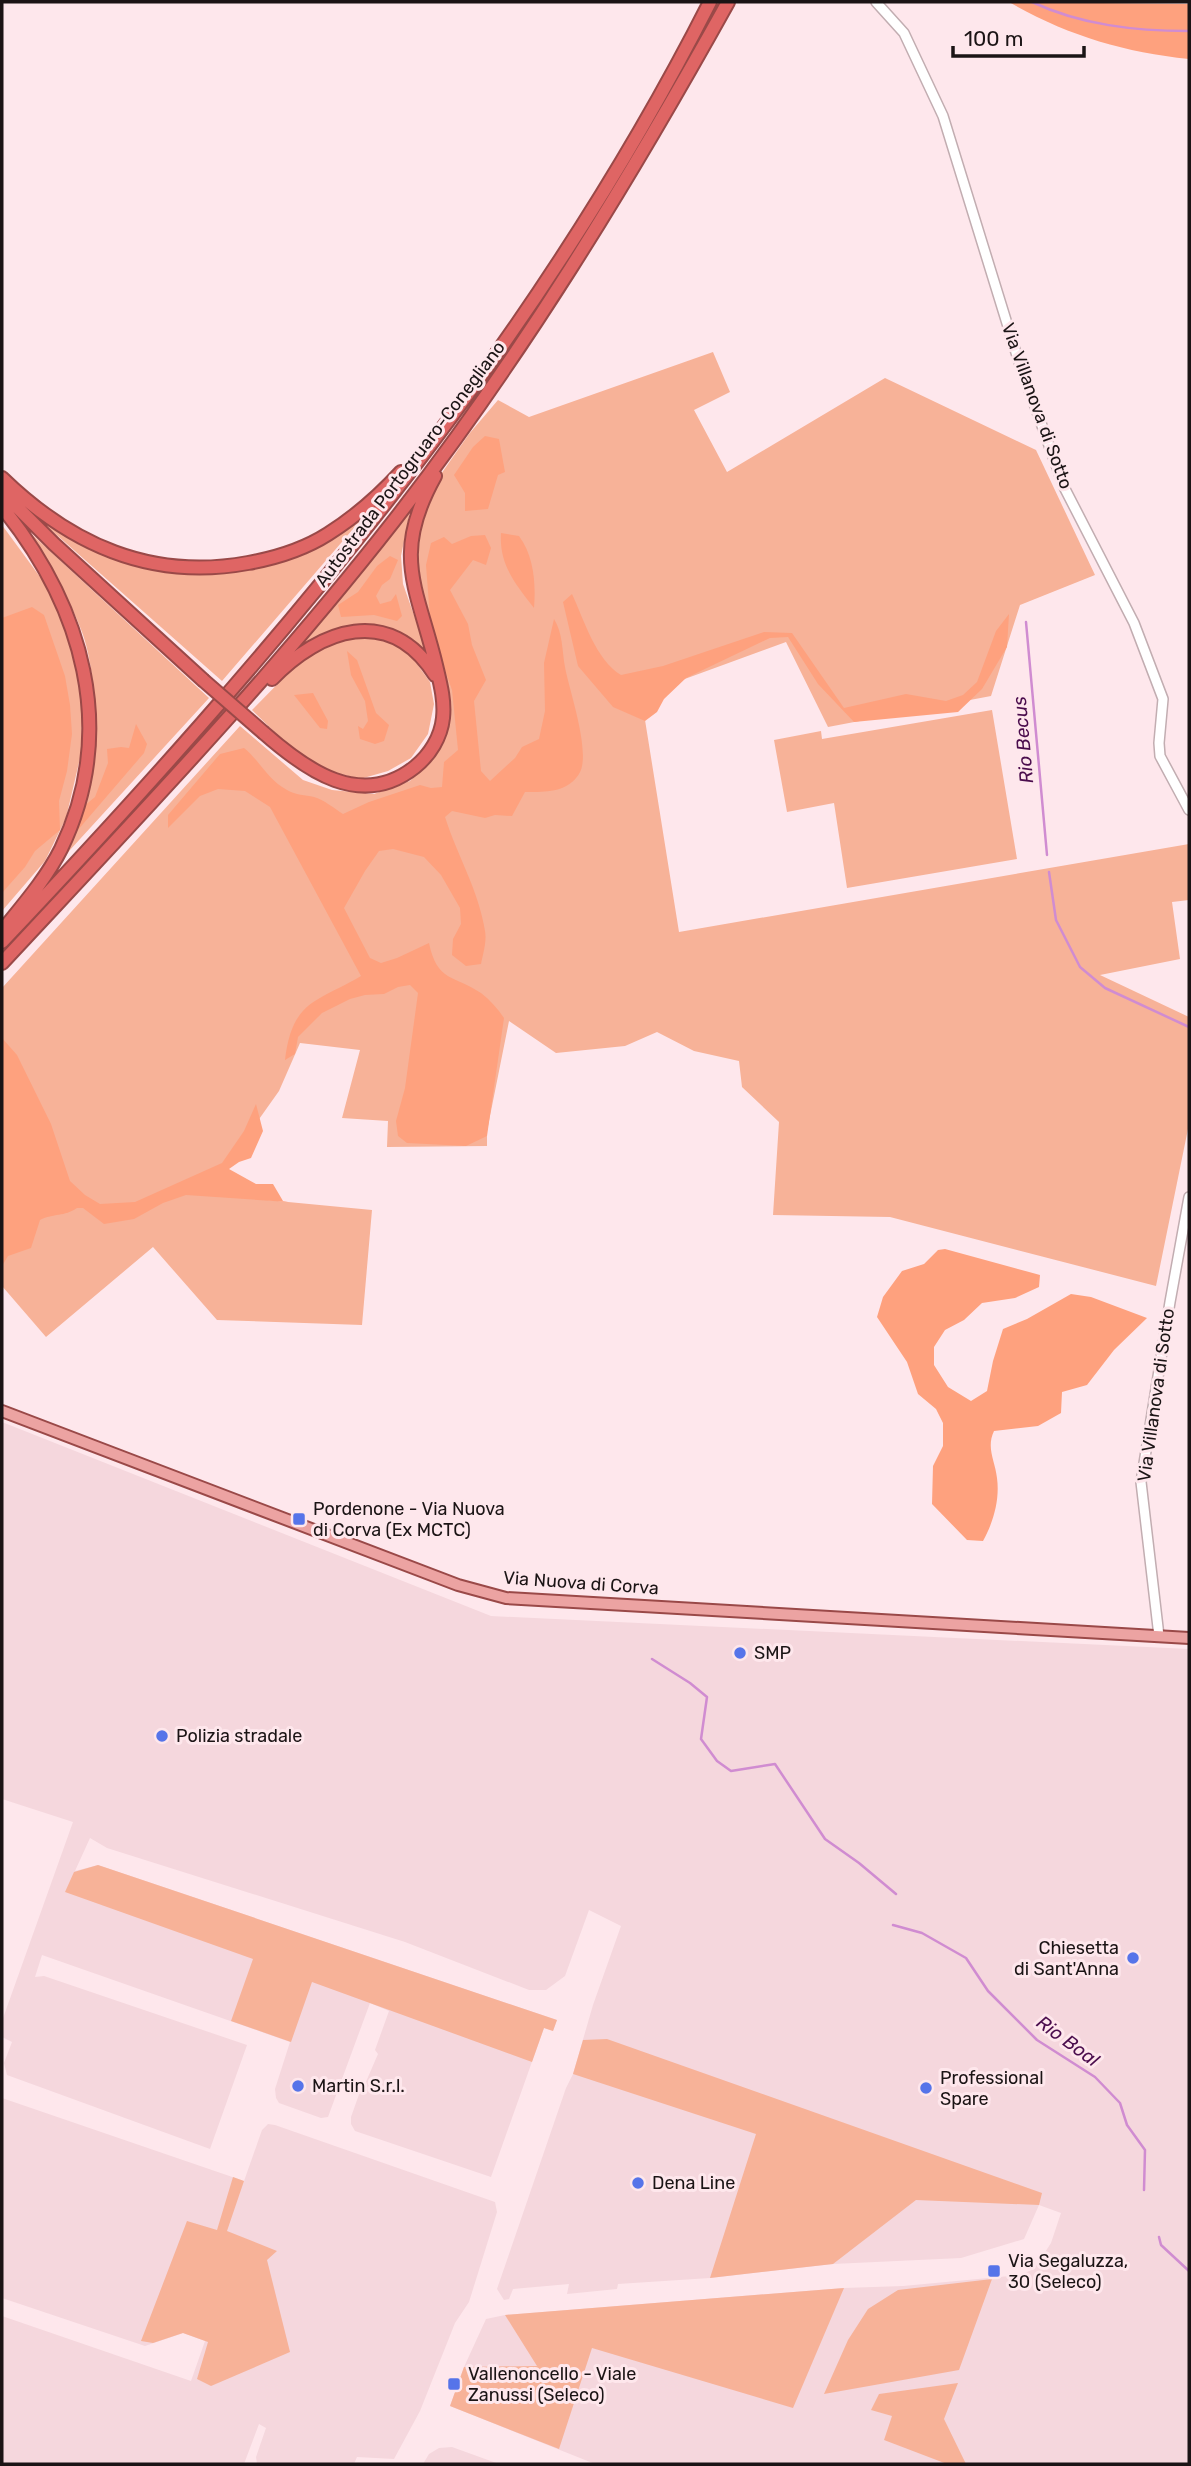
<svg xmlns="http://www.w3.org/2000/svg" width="1191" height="2466" viewBox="0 0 1191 2466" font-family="Rubik,sans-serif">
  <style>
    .built { fill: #f5d7dd }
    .green { fill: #f7b298 }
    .forest { fill: #fea17e }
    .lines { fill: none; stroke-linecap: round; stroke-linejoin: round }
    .stream { stroke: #d08cd1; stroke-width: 2.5 }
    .minor-casing { stroke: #c2adb1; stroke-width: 12 }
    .major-casing { stroke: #9a4948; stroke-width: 14 }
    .highway-casing { stroke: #9a4948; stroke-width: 16 }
    .minor { stroke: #fff; stroke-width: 9 }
    .major { stroke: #eca3a2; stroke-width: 10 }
    .highway { stroke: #df6564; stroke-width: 12 }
    .highway-bridge-casing { stroke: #9a4948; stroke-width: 16; stroke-linecap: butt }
    .highway-bridge { stroke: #df6564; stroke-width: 12 }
    .poi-dot { fill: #5674e9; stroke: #fee7ec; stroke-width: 2.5 }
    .labels { text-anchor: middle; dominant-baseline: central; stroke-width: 6; stroke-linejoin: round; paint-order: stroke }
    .street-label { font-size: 18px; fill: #1b1415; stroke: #fee7ec }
    .poi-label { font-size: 18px; fill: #1b1415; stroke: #fee7ec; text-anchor: start }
    .water-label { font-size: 19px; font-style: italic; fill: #4b0d4d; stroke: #fee7ec }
  </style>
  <rect width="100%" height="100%" fill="#fee7ec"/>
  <!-- built -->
  <path class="built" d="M2 1422 491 1616 1189 1649V2464H595L450 2406 464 2367 486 2319 505 2315 844 2288 903 2286 1020 2275 1034 2269 1051 2243 1061 2213 1039 2205 1024 2239 961 2258 833 2264 710 2278 618 2284 617 2289 567 2294 569 2284 513 2289 509 2299 504 2300 497 2289 566 2088 573 2074 593 2005 621 1926 589 1910 565 1976 546 1990H529L405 1942 107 1848 90 1838 75 1871 98 1865 557 2020 553 2031 544 2028 491 2177 355 2131 351 2124V2117L362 2086 365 2084 378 2054 375 2050 389 2011 370 2003 328 2117 321 2118 279 2103 276 2098 275 2089 290 2042 42 1955 35 1977 44 1976 247 2045 210 2149 7 2075 4 2063 12 2042 2 2037V2021L73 1822 2 1799Z
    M2 2098 244 2181 262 2130 268 2124 275 2125 495 2202 497 2212 469 2302 455 2323 420 2411 394 2459 357 2457 354 2464H257L256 2457 266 2428 259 2424 244 2464H2V2316L191 2381 205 2341 183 2333 145 2346 2 2298Z
    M452 2447 499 2464H423L429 2454 439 2448Z"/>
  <!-- green -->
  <path class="green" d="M713 352 730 392 694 410 727 472 885 378 1036 450 1095 575 1020 605 991 696 828 727 786 642 641 695 679 932 1189 844V900L1172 902 1180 959 1100 975 1189 1017V1124L1156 1286 890 1217 773 1215 779 1122 742 1087 739 1061 694 1051 657 1032 625 1046 556 1053 509 1021 487 1131V1146L387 1147 388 1121 342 1118 360 1050 300 1043 279 1091 206 1194 372 1210 362 1325 217 1320 153 1247 46 1337 2 1286V988L240 726 303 780 332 790 374 794 410 781 441 747 451 717 445 675 417 586 414 547 418 523 439 477 469 434 498 400 529 417Z
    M410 511 401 556 403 584 427 652C417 645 406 633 395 630 363 618 330 631 301 646Z
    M33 514 65 536 119 560 182 574 241 569 312 548 366 514 222 681Z
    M2 525 46 585 70 638 83 693 81 754 66 818 45 861 2 911Z
    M25 528 209 698 59 862C68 839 82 815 88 792 99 751 97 672 82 632 68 594 46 561 25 528Z
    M347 637H377L407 650 430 682 434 704 428 734 411 758 388 771 360 779 329 771 292 749 252 710 305 656Z
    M992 710 1017 859 847 888 834 803 787 812 774 740 821 731 822 739Z
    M98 1865 557 2020 553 2031 544 2028 532 2062 312 1982 291 2042 231 2021 253 1959 65 1892 74 1872Z
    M607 2039 1042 2193 1039 2205 916 2200 833 2264 710 2278 756 2134 573 2074 583 2040Z
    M233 2177 244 2181 227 2231 277 2251 267 2260 290 2352 211 2386 197 2379 208 2342 183 2333 153 2343 141 2341 187 2221 217 2230Z
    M992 2279 959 2370 824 2394 848 2340 868 2309 898 2290Z
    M844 2288 793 2408 592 2348 559 2449 450 2406 464 2367 537 2366 505 2315Z
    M958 2383 944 2419 966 2464H947L884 2440 892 2416 871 2410 879 2394Z"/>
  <!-- forest -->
  <path class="forest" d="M1009 2 1189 4V59C1123 52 1066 35 1009 2Z
    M485 436 499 439 505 472 498 475 488 509 465 511V493L454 475 473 447Z
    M501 533 519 536C534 556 536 584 534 608 515 583 499 565 501 533Z
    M485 535 491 548 486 565 473 560 450 590 468 624 472 645 486 680 474 701 481 771 490 781 515 758 522 747 539 739 545 711 544 663 554 619C563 633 562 651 565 667 569 690 592 754 579 774 567 793 545 792 525 792L512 816 495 815 485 818 452 811 445 817C457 855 479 891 485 931 487 941 483 954 481 964L466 966 452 955 453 939 461 924 460 908 441 875 424 857 393 849 379 851 365 871 344 908 370 958 381 963 397 958 429 943C437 982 454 975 481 993 490 1000 498 1009 504 1018L487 1136 466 1146 407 1143 398 1136 396 1121 405 1088 418 993 410 985 398 987 384 994 365 995 350 999 322 1013 298 1037 295 1054 285 1060C292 1000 317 1002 361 976L270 807 245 791 218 789 200 796 168 828V815L220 754 244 748C260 761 267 779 287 790 296 795 305 795 314 797 324 800 334 808 343 814L369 802 420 785 431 788 442 787 444 762 458 750 452 690 431 630 426 565 431 543 444 537 452 544 471 536Z
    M390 556 398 560 390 579 382 585 376 596 380 604 391 601 396 594 402 616 397 621 374 615 341 617 338 605 358 592 377 566Z
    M572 594C584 620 596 660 621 675L663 666 764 632 792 633 844 708 906 694 946 701 963 695 977 682 996 631 1009 614 1007 647 982 689 958 712 854 722 818 684 788 637 770 638 686 678 664 699 657 712 645 721 613 707 578 666 563 602Z
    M32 607 44 615 65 676 70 705 72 734 67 771 59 801 60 830 35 851 25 867 2 893V618Z
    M347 651 357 660 376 713 389 725 384 741 375 744 360 739 358 726 363 729 368 721 365 701 351 675Z
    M313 693 328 721 327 729 320 728 294 695Z
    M136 724 147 744 144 753 77 831 84 806 95 797 108 763 107 749 121 747 129 748Z
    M2 1038 17 1055 51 1124 70 1181 85 1195 100 1204 135 1202 222 1163 244 1131 256 1104 263 1131 251 1158 239 1162 229 1169 256 1184H273L283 1201 288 1202 186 1195 163 1203 134 1219 104 1224 83 1208H77C64 1217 54 1213 40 1220L31 1248 8 1256 2 1266Z
    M945 1249 1040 1275 1039 1287 1015 1298 982 1303 964 1320 945 1330 934 1347V1365L948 1387 971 1401 987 1391 993 1361 1003 1329 1027 1319 1071 1294 1091 1297 1147 1318 1114 1350 1087 1385 1062 1392 1061 1413 1038 1426 994 1431C986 1448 995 1460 997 1478 1000 1500 993 1523 983 1541L967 1540 932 1504 933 1466 943 1446V1423L936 1409 918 1394 907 1362 877 1317 883 1297 902 1271 924 1264 938 1250Z"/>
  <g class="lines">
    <!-- stream -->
    <path class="stream" d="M1032 2C1081 25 1135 31 1189 31
      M1026 622 1047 855
      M1049 872 1056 920 1080 967 1105 988 1189 1027
      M652 1659 690 1683 707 1697 701 1739 717 1761 731 1771 775 1764 825 1839 859 1863 896 1894
      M893 1925 922 1933 966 1958 988 1991 1037 2040 1095 2077 1120 2103 1127 2125 1145 2150 1144 2190
      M1159 2237 1161 2245 1189 2271"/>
    <!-- minor casing -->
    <g class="minor-casing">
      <path id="minor" d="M876 2 904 33 943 116 1018 359 1064 487 1134 623 1163 699 1159 743 1160 756 1189 810
        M1159 1636 1141 1482 1170 1302 1189 1197"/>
    </g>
    <!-- major casing -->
    <g class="major-casing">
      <path id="major" d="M2 1411 458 1585 506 1598 1189 1638"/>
    </g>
    <!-- highway casing -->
    <g class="highway-casing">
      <path id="highway" d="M2 478C71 545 151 581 248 563 276 558 303 550 328 534 355 517 379 496 401 472
        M2 492 54 544 203 680
        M2 507C82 606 119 729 61 849 46 879 23 905 2 931
        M272 679C320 629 390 604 435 675
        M264 733C306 770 361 810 415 767 430 755 441 737 443 718 445 700 440 682 436 665 417 587 391 555 435 476
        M2 942C272 656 531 355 710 2
        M2 963C136 819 272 677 393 522 520 359 628 182 728 2"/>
    </g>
    <!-- minor -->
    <use href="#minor" class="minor"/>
    <!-- major -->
    <use href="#major" class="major"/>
    <!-- highway -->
    <use href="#highway" class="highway"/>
    <!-- highway-bridge casing -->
    <g class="highway-bridge-casing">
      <path id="highway-bridge" d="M203 680 264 733"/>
    </g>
    <!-- highway-bridge -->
    <use href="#highway-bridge" class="highway-bridge"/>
  </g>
  <!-- markers -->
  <g class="poi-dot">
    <rect x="292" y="1512" width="14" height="14" rx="3.5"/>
    <circle cx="740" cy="1653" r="7"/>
    <circle cx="162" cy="1736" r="7"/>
    <circle cx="1133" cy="1958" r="7"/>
    <circle cx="298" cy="2086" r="7"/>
    <circle cx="926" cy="2088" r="7"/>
    <circle cx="638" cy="2183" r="7"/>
    <rect x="987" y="2264" width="14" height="14" rx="3.5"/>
    <rect x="447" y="2377" width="14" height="14" rx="3.5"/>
  </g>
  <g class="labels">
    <!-- street labels -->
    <g class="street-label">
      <text transform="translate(1037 406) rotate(70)">Via Villanova di Sotto</text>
      <text transform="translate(410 464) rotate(-53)">Autostrada Portogruaro-Conegliano</text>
      <text transform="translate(1156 1395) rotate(-82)">Via Villanova di Sotto</text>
      <text transform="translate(581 1583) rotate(4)">Via Nuova di Corva</text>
    </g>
    <!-- poi labels -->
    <g class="poi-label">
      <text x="313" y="1509">Pordenone - Via Nuova<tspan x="313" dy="21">di Corva (Ex MCTC)</tspan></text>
      <text x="754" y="1653">SMP</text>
      <text x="176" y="1736">Polizia stradale</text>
      <text x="1119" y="1948" text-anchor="end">Chiesetta<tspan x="1119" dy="21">di Sant'Anna</tspan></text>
      <text x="940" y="2078">Professional<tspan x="940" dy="21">Spare</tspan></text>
      <text x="312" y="2086">Martin S.r.l.</text>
      <text x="652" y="2183">Dena Line</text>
      <text x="1008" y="2261">Via Segaluzza,<tspan x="1008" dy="21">30 (Seleco)</tspan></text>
      <text x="468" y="2374">Vallenoncello - Viale<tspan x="468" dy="21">Zanussi (Seleco)</tspan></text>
    </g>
    <!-- water labels -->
    <g class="water-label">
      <text transform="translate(1023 740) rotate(-95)">Rio Becus</text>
      <text transform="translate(1068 2041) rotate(36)">Rio Boal</text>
    </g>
  </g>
  <!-- border -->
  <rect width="1191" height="2466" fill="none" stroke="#1b1415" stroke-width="7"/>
  <!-- scale -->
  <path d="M953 46v10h131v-10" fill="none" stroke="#1b1415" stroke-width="3.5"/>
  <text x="964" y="46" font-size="21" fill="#1b1415" stroke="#fee7ec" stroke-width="5" paint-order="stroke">100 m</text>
</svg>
